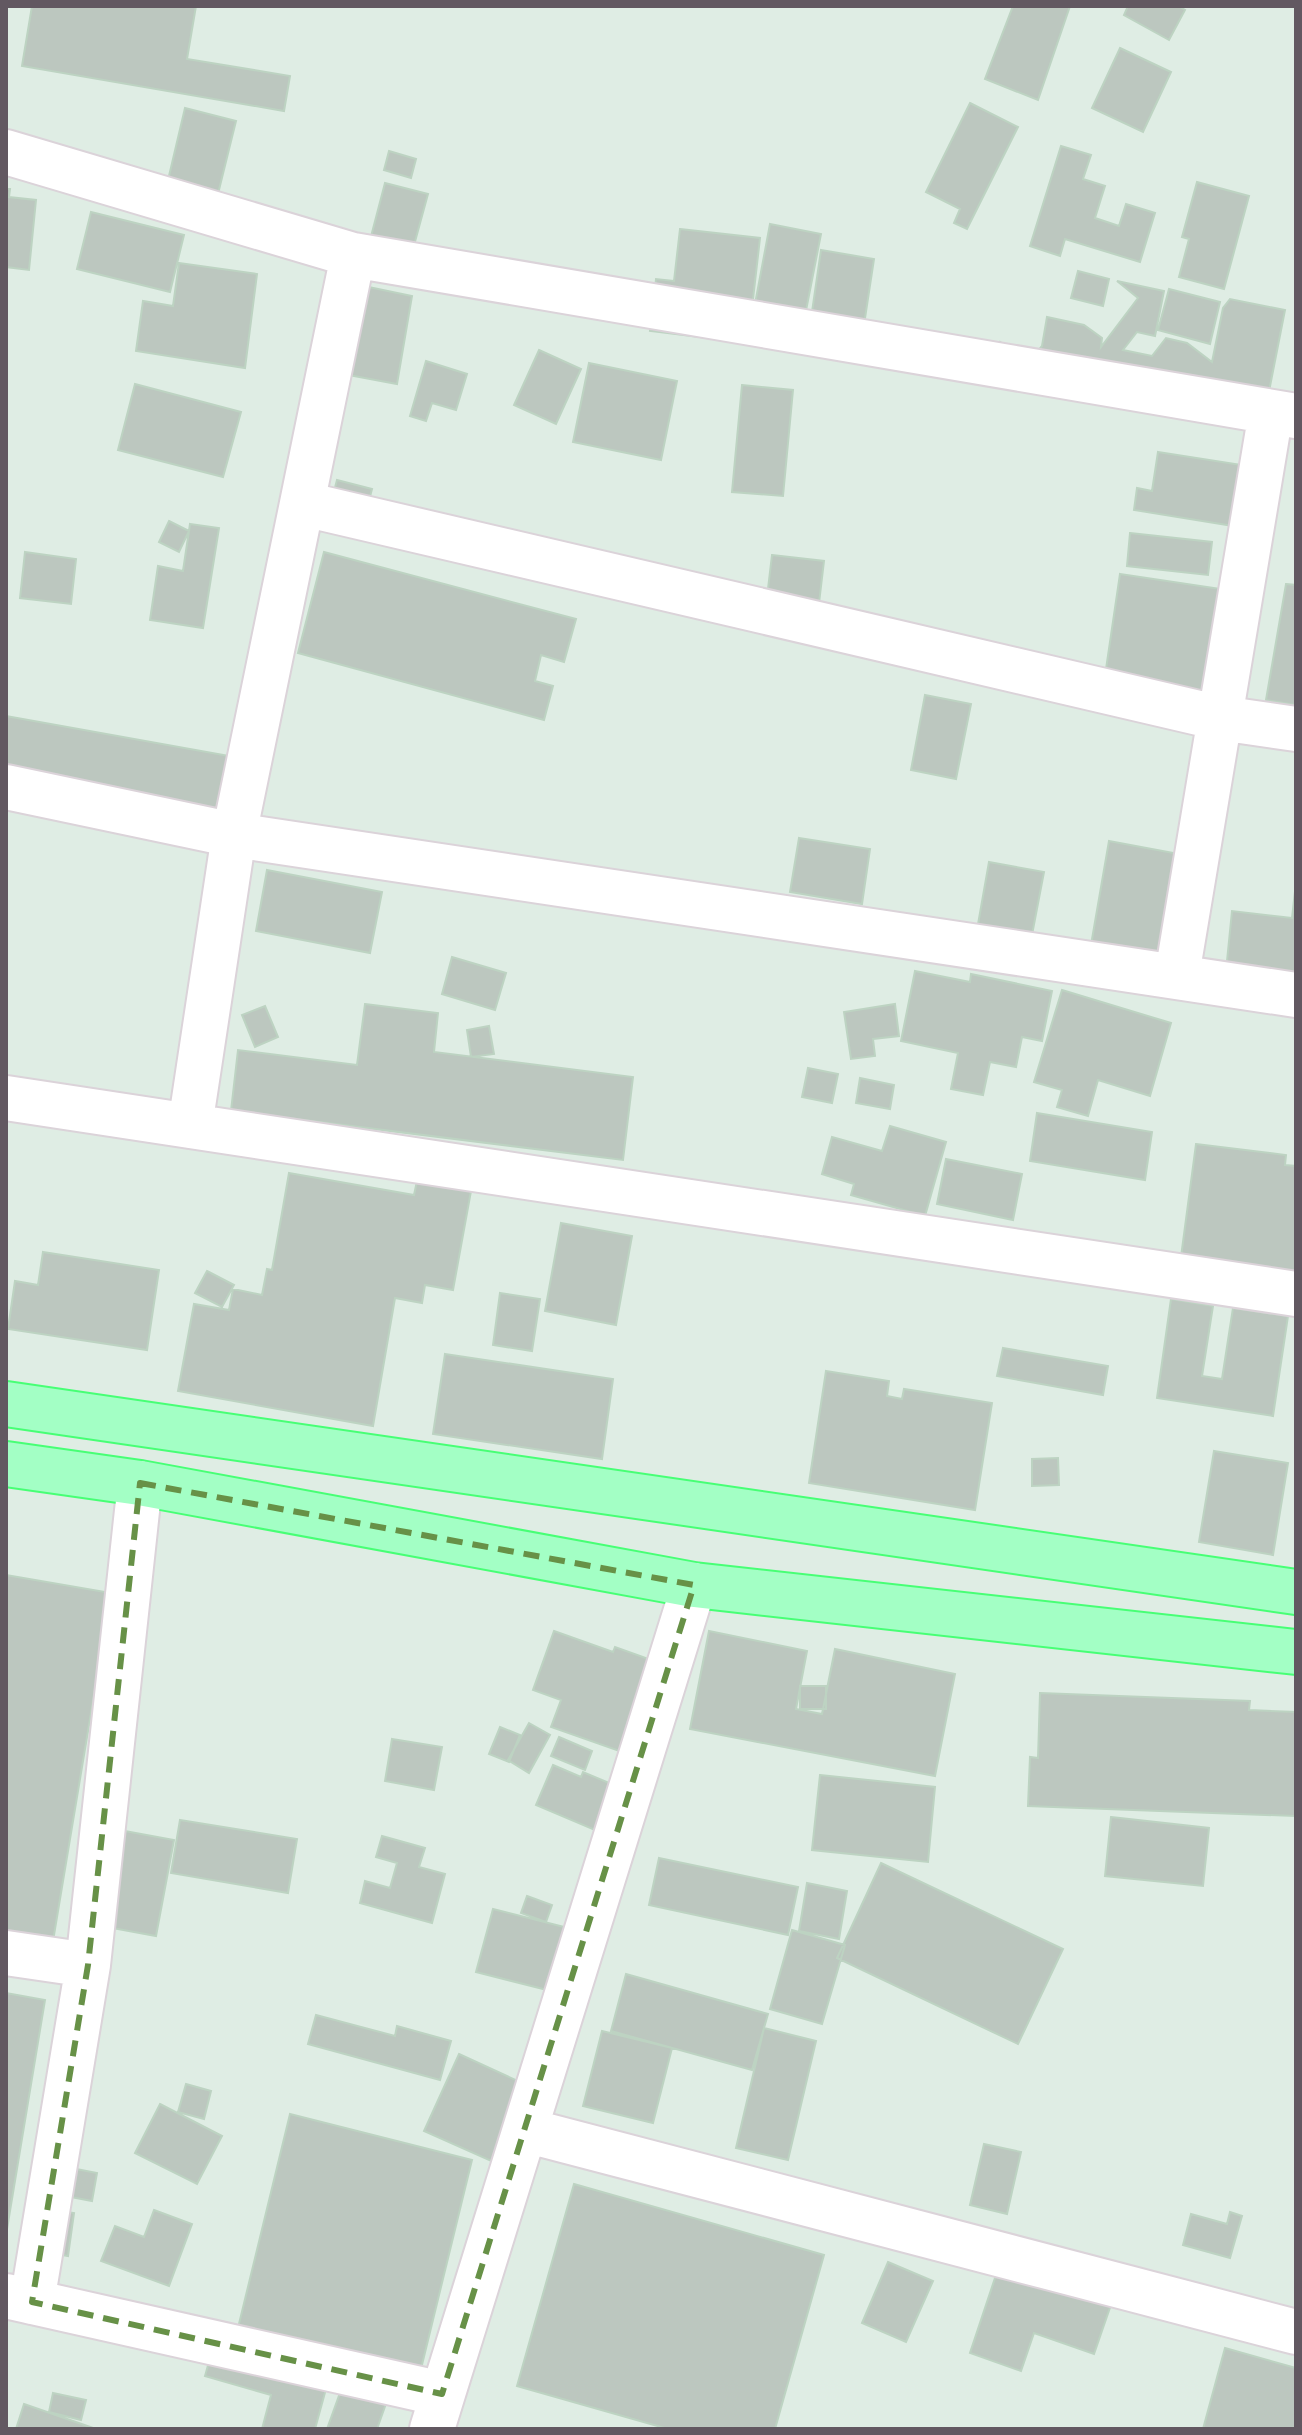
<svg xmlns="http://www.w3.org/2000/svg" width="1302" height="2435" viewBox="0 0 1302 2435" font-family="Barlow,sans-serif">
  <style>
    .building { fill: #bcc7bf; stroke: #bdd3c2; stroke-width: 2 }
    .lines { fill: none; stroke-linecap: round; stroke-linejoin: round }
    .minor-casing { stroke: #dbd3d9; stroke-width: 48 }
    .major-casing { stroke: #47ff75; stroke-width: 48 }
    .minor { stroke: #fff; stroke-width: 44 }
    .major { stroke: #a3ffc5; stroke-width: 44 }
    .marked { fill: none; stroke: #679147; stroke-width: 6; stroke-dasharray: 16 10; stroke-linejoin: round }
  </style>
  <rect width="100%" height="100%" fill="#dfede4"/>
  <!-- building -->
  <path class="building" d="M32 6H196L187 59 290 76 284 111 22 66Z
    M1013 6H1070L1038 100 985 79Z
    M1128 6H1178L1185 10 1169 40 1124 15Z
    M1120 48 1171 72 1143 132 1092 108Z
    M970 103 1018 127 967 229 954 223 960 209 926 192Z
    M185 108 236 121 215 206 165 193Z
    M1061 146 1091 155 1083 179 1105 186 1095 218 1119 226 1126 204 1155 213 1140 262 1065 239 1060 256 1030 246Z
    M389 151 416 159 411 178 384 170Z
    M1197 182 1249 196 1224 289 1179 277 1189 239 1182 237Z
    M385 183 428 194 410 260 368 248Z
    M6 189H10L9 197 36 200 29 270 6 267Z
    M91 212 184 235 170 292 77 269Z
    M770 224 821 234 803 326 749 336Z
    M680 229 760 238 748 343 650 331 656 279 674 281Z
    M821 250 874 259 862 338 812 312Z
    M179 263 257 274 245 368 136 351 143 301 173 306Z
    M1078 271 1109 279 1103 306 1071 298Z
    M1117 281 1164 291 1155 336 1137 332 1123 350 1152 356 1166 338 1187 343 1212 362 1223 308 1230 299 1285 310 1261 432 988 377 994 351 1000 342 1028 363 1042 346 1047 317 1084 325 1102 338 1101 347 1138 298Z
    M359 285 412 296 397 384 343 374Z
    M1169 289 1220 302 1210 344 1158 330Z
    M539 350 581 369 556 424 514 405Z
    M426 361 467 374 456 410 432 403 426 421 410 416Z
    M589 363 677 381 661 460 573 442Z
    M135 384 241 412 223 477 118 450Z
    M742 385 793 390 783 496 732 492Z
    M1158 452 1261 468 1252 529 1134 510 1137 488 1152 491Z
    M337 480 372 489 365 516 330 507Z
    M169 521 189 531 179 552 159 542Z
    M190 524 219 528 203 628 150 620 158 566 183 571Z
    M1130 533 1212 542 1208 575 1127 566Z
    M25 552 76 559 71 604 20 598Z
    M324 552 576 619 564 662 541 655 535 681 553 686 544 720 298 653Z
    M772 555 824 561 817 620 765 614Z
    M1120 574 1241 592 1225 695 1105 676Z
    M1286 584 1296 585V705L1266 700Z
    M925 695 971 704 956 779 911 770Z
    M6 716 246 759 235 820 6 779Z
    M799 838 870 849 862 904 790 892Z
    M1109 841 1195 857 1177 961 1091 945Z
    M989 862 1044 872 1031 940 977 930Z
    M267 870 382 892 370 953 256 931Z
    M1296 882V979L1226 971 1232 911 1292 918Z
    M452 957 506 973 495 1010 442 994Z
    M915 971 970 982 971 974 1052 991 1042 1041 1022 1037 1016 1067 990 1062 983 1095 951 1089 958 1053 901 1041Z
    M1062 990 1171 1023 1150 1096 1098 1080 1088 1116 1057 1107 1062 1090 1034 1082Z
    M365 1004 438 1013 434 1052 633 1077 623 1160 231 1111 238 1050 357 1065Z
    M895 1004 899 1036 873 1039 875 1056 851 1059 844 1012Z
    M265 1006 278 1037 255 1047 242 1015Z
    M489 1026 494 1054 471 1057 467 1030Z
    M808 1068 838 1074 832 1103 802 1097Z
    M860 1078 894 1085 890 1109 856 1103Z
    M1037 1113 1152 1132 1145 1180 1030 1161Z
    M890 1126 946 1142 925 1216 851 1195 854 1184 822 1174 832 1137 882 1151Z
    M1196 1144 1286 1155 1285 1165 1296 1166V1271L1181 1257Z
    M946 1159 1022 1174 1013 1220 937 1204Z
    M289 1173 414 1195 417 1181 471 1191 453 1290 425 1285 422 1303 395 1298 373 1426 178 1391 194 1304 229 1310 233 1289 262 1295 267 1269 272 1270Z
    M561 1223 632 1236 616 1325 545 1311Z
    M43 1252 159 1270 147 1350 8 1329 15 1281 38 1285Z
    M207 1271 234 1285 222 1307 195 1293Z
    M500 1293 540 1299 532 1351 493 1345Z
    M1171 1299 1213 1306 1202 1376 1222 1379 1233 1308 1288 1316 1273 1416 1157 1398Z
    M1003 1348 1108 1366 1103 1395 997 1376Z
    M445 1354 613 1379 602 1459 433 1434Z
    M826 1371 889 1381 887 1396 902 1399 904 1389 992 1403 975 1510 809 1483Z
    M1214 1451 1288 1463 1273 1555 1199 1542Z
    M1058 1458 1059 1485 1032 1486V1459Z
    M6 1575 111 1593 53 1941 6 1933Z
    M554 1631 613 1652 615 1647 660 1663 628 1754 551 1727 561 1700 533 1690Z
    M709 1631 807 1651 796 1709 822 1714 835 1649 955 1674 935 1776 690 1729Z
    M800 1686H826V1709H800Z
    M1040 1693 1250 1701 1249 1710 1296 1712 1295 1816 1028 1806 1030 1757 1038 1758Z
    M529 1723 550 1735 529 1773 508 1760Z
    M500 1727 520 1735 509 1762 489 1754Z
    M559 1737 592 1751 585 1770 551 1756Z
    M392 1739 442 1747 434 1790 385 1781Z
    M553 1765 581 1777 583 1772 621 1788 602 1833 536 1805Z
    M820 1775 935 1787 928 1862 812 1850Z
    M1111 1817 1209 1828 1203 1886 1105 1876Z
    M180 1820 297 1839 288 1893 171 1873Z
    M114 1829 174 1840 156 1936 96 1925Z
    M382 1836 425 1848 419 1867 445 1874 432 1923 360 1903 365 1881 390 1888 397 1863 376 1857Z
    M659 1858 798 1887 788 1935 649 1905Z
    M881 1863 1063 1949 1018 2044 837 1958Z
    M807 1883 847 1891 839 1939 799 1931Z
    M527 1896 552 1905 546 1922 521 1913Z
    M493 1909 576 1930 559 1993 476 1972Z
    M792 1930 845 1945 822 2024 770 2009Z
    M626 1974 768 2014 752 2070 611 2031Z
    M6 1993 45 2000 6 2235Z
    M316 2015 395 2036 397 2026 451 2041 440 2080 308 2044Z
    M764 2028 816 2041 788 2160 736 2148Z
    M602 2031 672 2048 653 2123 583 2106Z
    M459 2054 533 2088 498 2164 424 2131Z
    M186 2084 211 2091 204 2119 178 2112Z
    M160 2104 222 2136 197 2184 135 2153Z
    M290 2114 472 2160 420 2373 238 2328Z
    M984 2144 1021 2152 1007 2214 970 2205Z
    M61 2166 97 2173 92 2201 55 2194Z
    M574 2184 824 2255 775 2429H668L517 2386Z
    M47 2209 74 2213 68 2256 40 2251Z
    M154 2210 192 2224 169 2286 101 2261 115 2226 144 2237Z
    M1230 2212 1242 2216 1230 2258 1183 2245 1191 2214 1227 2224Z
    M888 2262 933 2281 906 2342 862 2323Z
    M998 2269 1114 2296 1094 2354 1034 2333 1021 2371 970 2353Z
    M214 2344 329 2378 315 2429H262L271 2395 205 2376Z
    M1225 2348 1296 2368V2429H1203Z
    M345 2379 389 2395 377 2429H327Z
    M53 2393 86 2400 81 2420 49 2412Z
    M24 2404 96 2429H16Z"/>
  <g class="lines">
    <!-- minor casing -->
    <g class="minor-casing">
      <path id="minor" d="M6 152 353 255
        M304 504 1220 718 1296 729
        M6 787 234 835 1296 995
        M1177 975 1271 412
        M6 1098 1296 1294
        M190 1126 234 835 353 255 1296 416
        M6 1953 88 1965
        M525 2130 1296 2332
        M6 2296 442 2394
        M32 2302 88 1965 140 1483
        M432 2429 694 1585"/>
    </g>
    <!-- major casing -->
    <g class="major-casing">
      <path id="major" d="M6 1404 1296 1592
        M6 1464 140 1483 694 1585 1296 1652"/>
    </g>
    <!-- minor -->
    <use href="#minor" class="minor"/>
    <!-- major -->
    <use href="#major" class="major"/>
  </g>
  <!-- marked area -->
  <path class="marked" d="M140 1483 694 1585 442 2394 32 2302 88 1965Z"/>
  <!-- border -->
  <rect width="1302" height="2435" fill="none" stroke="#625861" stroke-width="16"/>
</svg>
